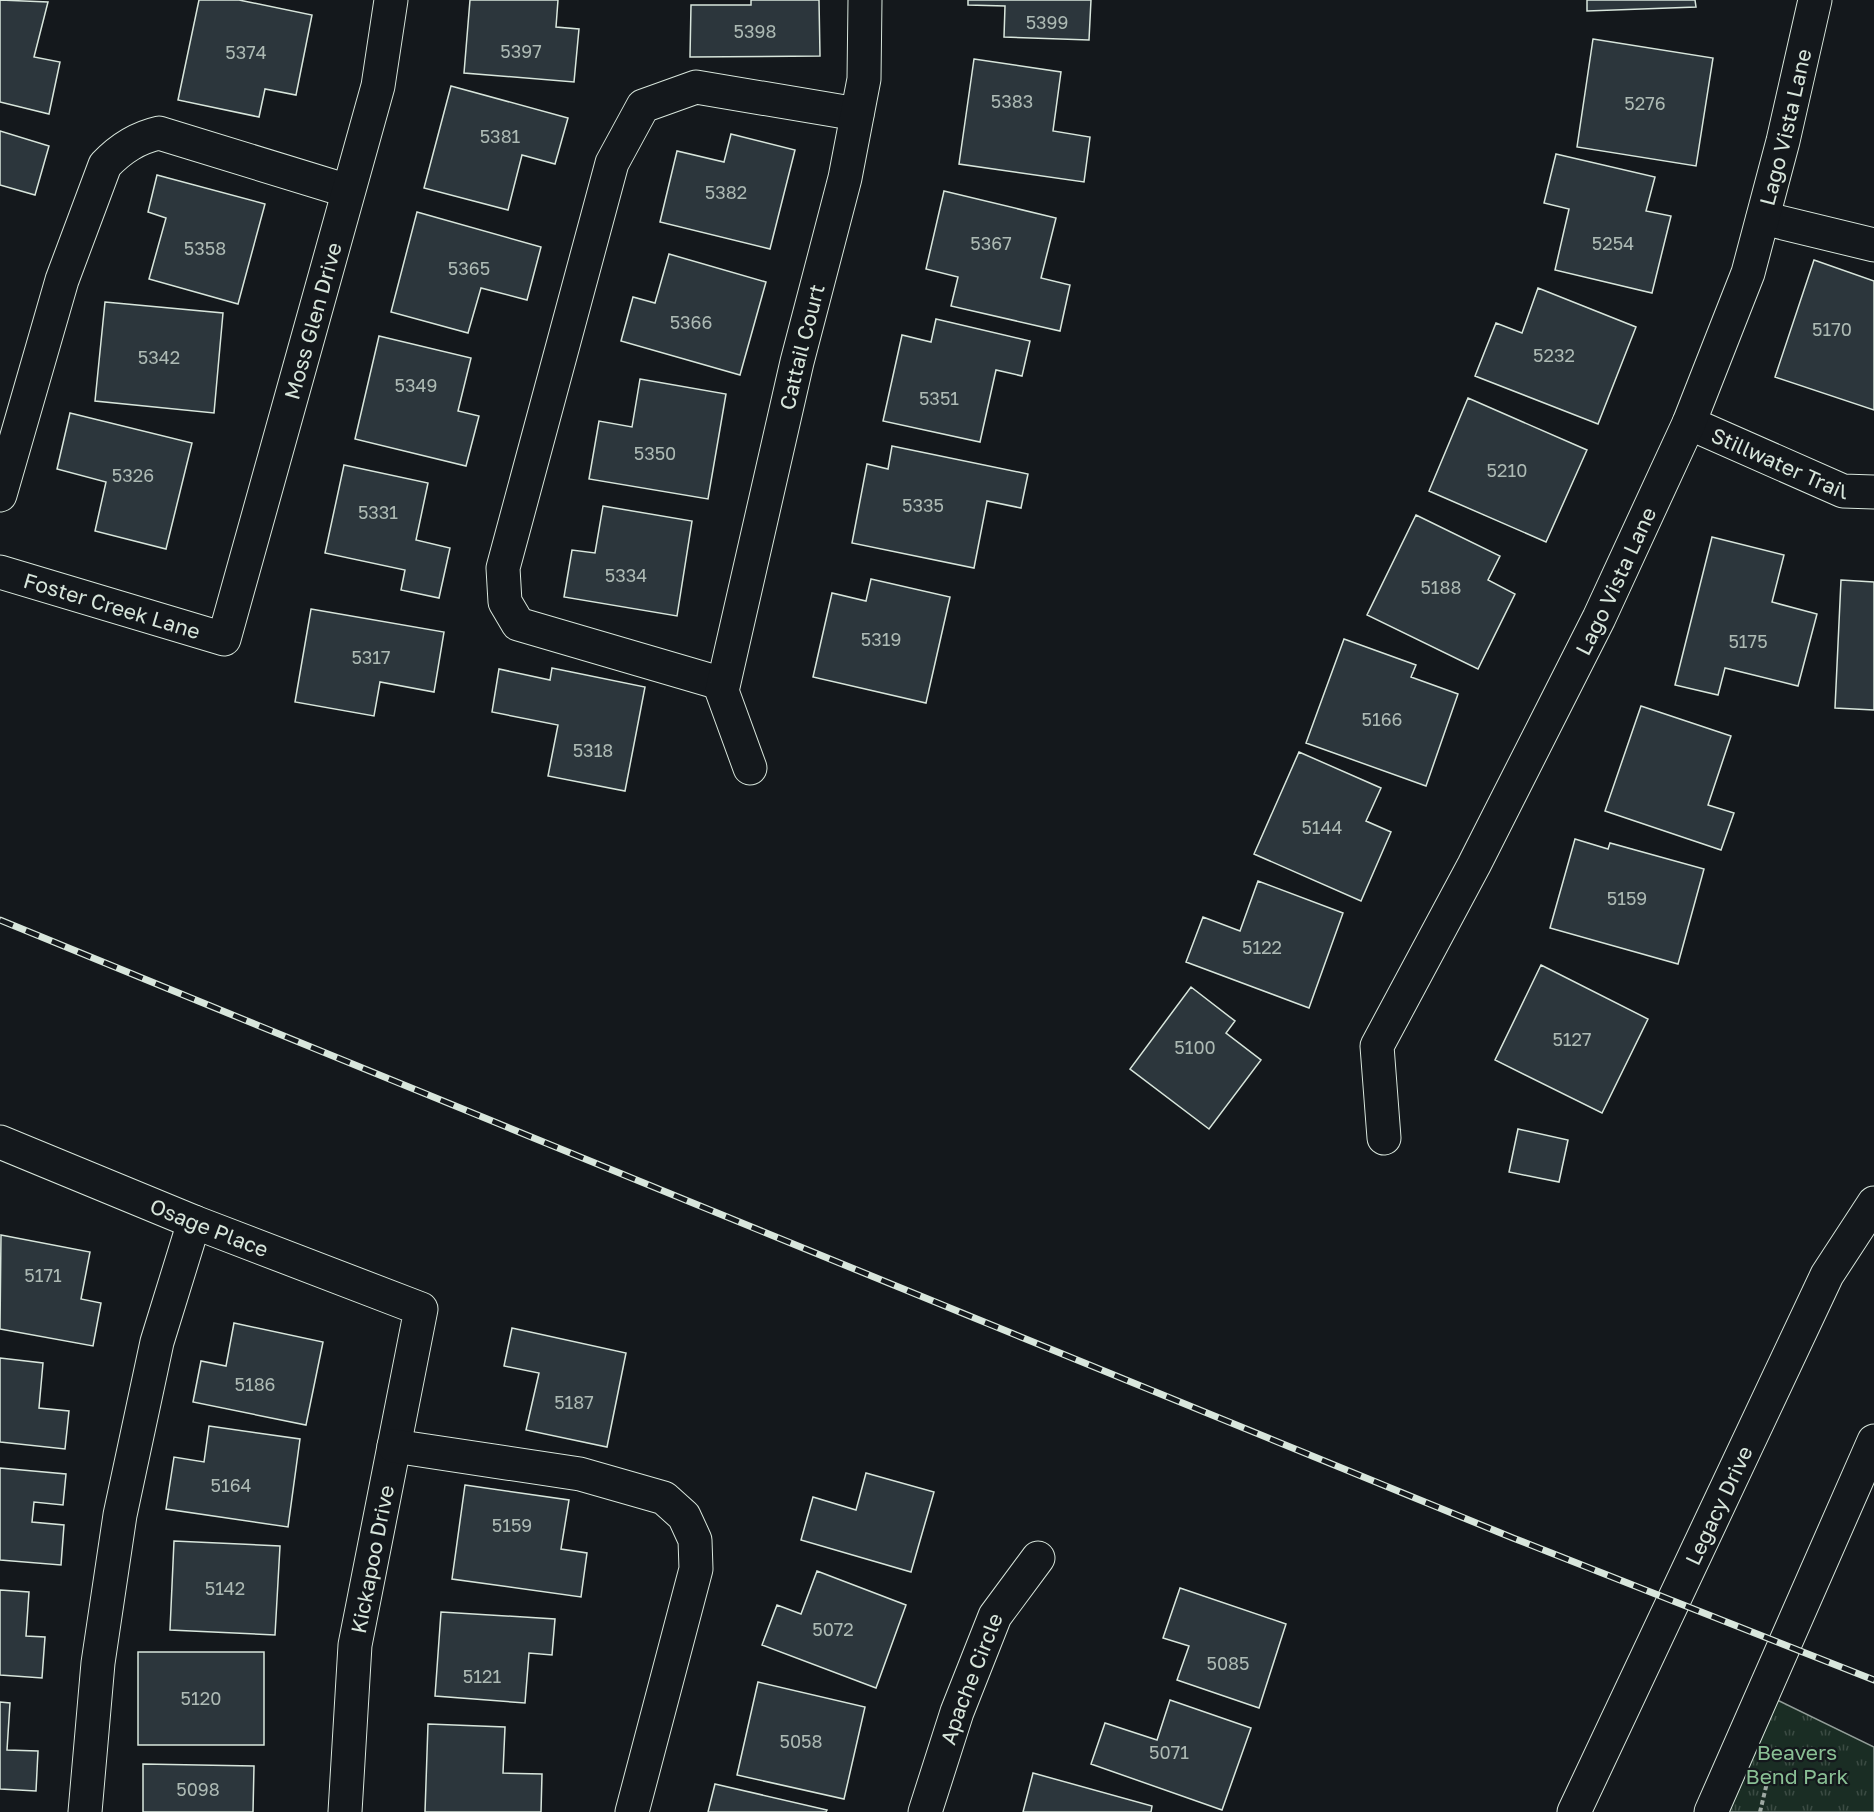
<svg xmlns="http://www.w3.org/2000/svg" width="1874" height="1812" viewBox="0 0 1874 1812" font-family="'Golos Text',sans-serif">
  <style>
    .grass { fill: url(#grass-tufts); stroke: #939e99; stroke-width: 1.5 }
    .building { fill: #2c363c; stroke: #d8e6dc; stroke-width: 1.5 }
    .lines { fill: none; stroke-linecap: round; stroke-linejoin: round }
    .minor-casing { stroke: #d8e6dc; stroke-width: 35 }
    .major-casing { stroke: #d8e6dc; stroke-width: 35 }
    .path { stroke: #9da8a2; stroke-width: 4; stroke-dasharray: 4.5 3; stroke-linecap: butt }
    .minor { stroke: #14181c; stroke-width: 33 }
    .major { stroke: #14181c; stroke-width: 33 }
    .rail-casing { stroke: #d8e6dc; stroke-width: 7 }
    .rail { stroke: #14181c; stroke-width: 4.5; stroke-dasharray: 14; stroke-linecap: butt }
    .labels { text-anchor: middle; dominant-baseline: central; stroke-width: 4.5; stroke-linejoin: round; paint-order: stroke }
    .number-label { font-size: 18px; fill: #adbab4 }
    .street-label { font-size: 21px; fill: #d8e6dc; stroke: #14181c }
    .park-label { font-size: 21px; fill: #8ac095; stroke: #14181c }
  </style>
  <defs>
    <pattern id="grass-tufts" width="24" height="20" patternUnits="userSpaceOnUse" patternTransform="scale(1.5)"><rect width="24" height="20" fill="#1a2d24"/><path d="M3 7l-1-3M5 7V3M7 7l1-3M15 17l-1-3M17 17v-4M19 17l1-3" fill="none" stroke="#3b4b43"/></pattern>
  </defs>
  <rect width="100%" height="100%" fill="#14181c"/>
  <!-- grass -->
  <path class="grass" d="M1775 1699 1874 1747V1812H1719Z"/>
  <!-- building -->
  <path class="building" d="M0 0 48 2 34 57 60 62 49 114 0 102Z
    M199 0H239L312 15 296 95 265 89 259 117 178 100Z
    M470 0H558L556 27 579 29 574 82 464 73Z
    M751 0H819L820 56 690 57 691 5H751Z
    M968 0H1091L1089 40 1004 37 1005 6 968 5Z
    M1587 0H1695L1696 7 1587 11Z
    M1593 39 1713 58 1696 166 1577 147Z
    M974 59 1061 72 1053 131 1090 137 1084 182 959 164Z
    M451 86 568 118 555 164 522 155 508 210 424 188Z
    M0 131 49 146 35 195 0 185Z
    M731 134 795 150 770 249 660 222 677 151 724 162Z
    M1556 154 1655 177 1646 211 1671 216 1652 293 1555 270 1569 209 1544 203Z
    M157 175 265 204 238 304 149 279 166 218 148 212Z
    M944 191 1056 218 1041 278 1070 285 1060 331 951 306 958 277 926 269Z
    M417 212 541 247 527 300 481 288 468 333 391 312Z
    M669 254 766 282 740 375 621 341 633 297 655 303Z
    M1814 260 1874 281V410L1775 377Z
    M1538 288 1636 327 1598 424 1475 376 1496 323 1522 333Z
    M105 302 223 313 214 413 95 401Z
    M936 319 1030 341 1022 376 996 370 980 442 883 421 902 335 931 342Z
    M379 336 471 358 458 411 479 416 466 466 355 439Z
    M640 379 726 394 708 499 589 479 599 421 632 427Z
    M1468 398 1587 450 1546 542 1429 491Z
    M70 413 192 443 166 549 95 531 106 482 57 469Z
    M892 446 1028 474 1021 508 987 501 974 568 852 543 867 464 888 469Z
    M344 465 428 483 416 540 450 548 439 598 401 590 405 570 325 553Z
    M603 506 692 521 677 616 564 597 572 550 595 553Z
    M1416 515 1500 556 1488 580 1515 594 1478 669 1367 615Z
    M1712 537 1784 555 1772 602 1817 614 1798 686 1725 668 1718 695 1675 685Z
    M871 579 950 597 926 703 813 677 832 593 866 601Z
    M1841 580 1874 582V710L1835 708Z
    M311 609 444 632 434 692 380 682 374 716 295 702Z
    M1344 639 1416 665 1411 677 1458 694 1426 786 1306 743Z
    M552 668 645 687 625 791 548 776 558 725 492 712 499 669 550 680Z
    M1641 706 1731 736 1708 805 1734 813 1721 850 1605 811Z
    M1299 752 1381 788 1366 821 1391 832 1361 901 1254 854Z
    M1575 839 1608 849 1610 843 1704 869 1678 964 1550 928Z
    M1258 881 1343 913 1309 1008 1186 962 1203 917 1240 931Z
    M1541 965 1648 1019 1602 1113 1495 1060Z
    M1191 987 1235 1021 1226 1033 1261 1060 1209 1129 1130 1069Z
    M1518 1129 1568 1140 1559 1182 1509 1172Z
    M1 1235 90 1252 81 1299 101 1303 93 1346 0 1329Z
    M234 1323 323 1342 306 1425 193 1402 201 1361 226 1366Z
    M512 1328 626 1353 607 1447 526 1430 539 1373 504 1366Z
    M0 1358 43 1363 39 1408 69 1411 65 1449 0 1442Z
    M209 1426 300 1439 288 1527 166 1509 174 1457 204 1462Z
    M0 1468 66 1474 63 1505 34 1502 32 1522 64 1525 61 1565 0 1560Z
    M866 1473 934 1492 911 1572 801 1540 813 1497 856 1510Z
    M465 1485 569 1500 561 1549 587 1553 581 1597 452 1579Z
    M174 1541 280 1546 275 1635 170 1630Z
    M817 1571 906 1605 876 1688 762 1645 777 1605 801 1614Z
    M1180 1588 1286 1624 1259 1708 1177 1680 1189 1646 1163 1638Z
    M0 1590 29 1592 26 1636 45 1637 42 1678 0 1675Z
    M441 1612 555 1619 552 1655 529 1653 525 1703 435 1696Z
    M138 1652H264V1745H138Z
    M758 1682 865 1707 844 1799 737 1775Z
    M1170 1700 1251 1728 1222 1810 1091 1764 1105 1723 1157 1740Z
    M0 1702 10 1703 7 1750 38 1751 36 1791 0 1789Z
    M428 1724 505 1727 503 1773 542 1774 541 1812H425Z
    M143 1764 254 1766 253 1812H143Z
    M1033 1773 1152 1806 1151 1812H1023Z
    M715 1784 827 1810 826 1812H708Z"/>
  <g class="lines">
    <!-- minor casing -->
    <g class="minor-casing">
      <g id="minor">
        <path d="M1763 218 1874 245"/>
        <path id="s1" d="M1689 423 1843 491 1874 492"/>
        <path d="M0 495 62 280 105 165C121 148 137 138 159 133L348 191"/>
        <path id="s2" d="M0 572 224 639 378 86 391 0"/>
        <path d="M723 684 518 624 505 602 503 568 612 163 643 106 696 87 857 114"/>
        <path id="s3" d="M750 768 722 691 797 362 845 178 864 79 865 0"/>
        <path id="s4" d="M1384 1138 1377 1046 1474 865 1599 618 1689 423 1748 273 1783 141 1815 0"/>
        <path id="s5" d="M0 1142 194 1222 421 1309 355 1645 345 1812"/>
        <path d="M394 1446 580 1474 664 1498 684 1516 695 1540 696 1569 632 1812"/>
        <path d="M85 1812 98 1663 120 1515 157 1342 194 1222"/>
        <path id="s6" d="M925 1812 957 1712 995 1616 1038 1558"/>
      </g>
    </g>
    <!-- major casing -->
    <g class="major-casing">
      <g id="major">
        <path id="s7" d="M1574 1812 1827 1275 1874 1203"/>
        <path d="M1711 1812 1874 1441"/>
      </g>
    </g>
    <!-- path -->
    <path class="path" d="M1760 1812 1770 1770"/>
    <!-- minor -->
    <use href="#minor" class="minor"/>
    <!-- major -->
    <use href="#major" class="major"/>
    <!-- rail casing -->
    <g class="rail-casing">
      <path id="rail" d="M0 920 1513 1538 1874 1680"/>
    </g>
    <!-- rail -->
    <use href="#rail" class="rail"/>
  </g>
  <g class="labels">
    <!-- number labels -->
    <g class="number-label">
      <text x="1047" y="22">5399</text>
      <text x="755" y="31">5398</text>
      <text x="521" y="51">5397</text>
      <text x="246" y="52">5374</text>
      <text x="1012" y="101">5383</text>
      <text x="1645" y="103">5276</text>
      <text x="500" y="136">5381</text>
      <text x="726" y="192">5382</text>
      <text x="991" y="243">5367</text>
      <text x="1613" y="243">5254</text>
      <text x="205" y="248">5358</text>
      <text x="469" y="268">5365</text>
      <text x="691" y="322">5366</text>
      <text x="1832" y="329">5170</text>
      <text x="1554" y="355">5232</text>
      <text x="159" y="357">5342</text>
      <text x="416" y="385">5349</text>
      <text x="939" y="398">5351</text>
      <text x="655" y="453">5350</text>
      <text x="1507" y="470">5210</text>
      <text x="133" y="475">5326</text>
      <text x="923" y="505">5335</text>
      <text x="378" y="512">5331</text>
      <text x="626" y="575">5334</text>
      <text x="1441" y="587">5188</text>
      <text x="881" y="639">5319</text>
      <text x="1748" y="641">5175</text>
      <text x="371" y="657">5317</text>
      <text x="1382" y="719">5166</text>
      <text x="593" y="750">5318</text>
      <text x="1322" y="827">5144</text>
      <text x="1627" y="898">5159</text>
      <text x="1262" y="947">5122</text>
      <text x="1572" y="1039">5127</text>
      <text x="1195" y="1047">5100</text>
      <text x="43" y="1275">5171</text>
      <text x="255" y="1384">5186</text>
      <text x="574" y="1402">5187</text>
      <text x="231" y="1485">5164</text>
      <text x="512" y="1525">5159</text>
      <text x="225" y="1588">5142</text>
      <text x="833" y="1629">5072</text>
      <text x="1228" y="1663">5085</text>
      <text x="482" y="1676">5121</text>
      <text x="201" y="1698">5120</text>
      <text x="801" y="1741">5058</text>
      <text x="1169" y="1752">5071</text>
      <text x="198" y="1789">5098</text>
    </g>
    <!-- street labels -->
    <g class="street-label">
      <text stroke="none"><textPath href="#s4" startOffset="1101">Lago Vista Lane</textPath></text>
      <text stroke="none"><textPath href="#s2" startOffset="564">Moss Glen Drive</textPath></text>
      <text stroke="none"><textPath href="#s3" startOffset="435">Cattail Court</textPath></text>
      <text stroke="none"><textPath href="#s1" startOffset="99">Stillwater Trail</textPath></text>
      <text stroke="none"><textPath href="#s4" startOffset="615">Lago Vista Lane</textPath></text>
      <text stroke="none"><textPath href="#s2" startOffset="117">Foster Creek Lane</textPath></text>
      <text stroke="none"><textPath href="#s5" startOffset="226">Osage Place</textPath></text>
      <text stroke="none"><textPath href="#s7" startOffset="339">Legacy Drive</textPath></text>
      <text transform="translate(372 1559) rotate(-79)">Kickapoo Drive</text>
      <text stroke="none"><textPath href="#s6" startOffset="141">Apache Circle</textPath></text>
    </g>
    <!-- park labels -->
    <g class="park-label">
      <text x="1797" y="1752">Beavers<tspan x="1797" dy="24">Bend Park</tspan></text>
    </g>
  </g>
</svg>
